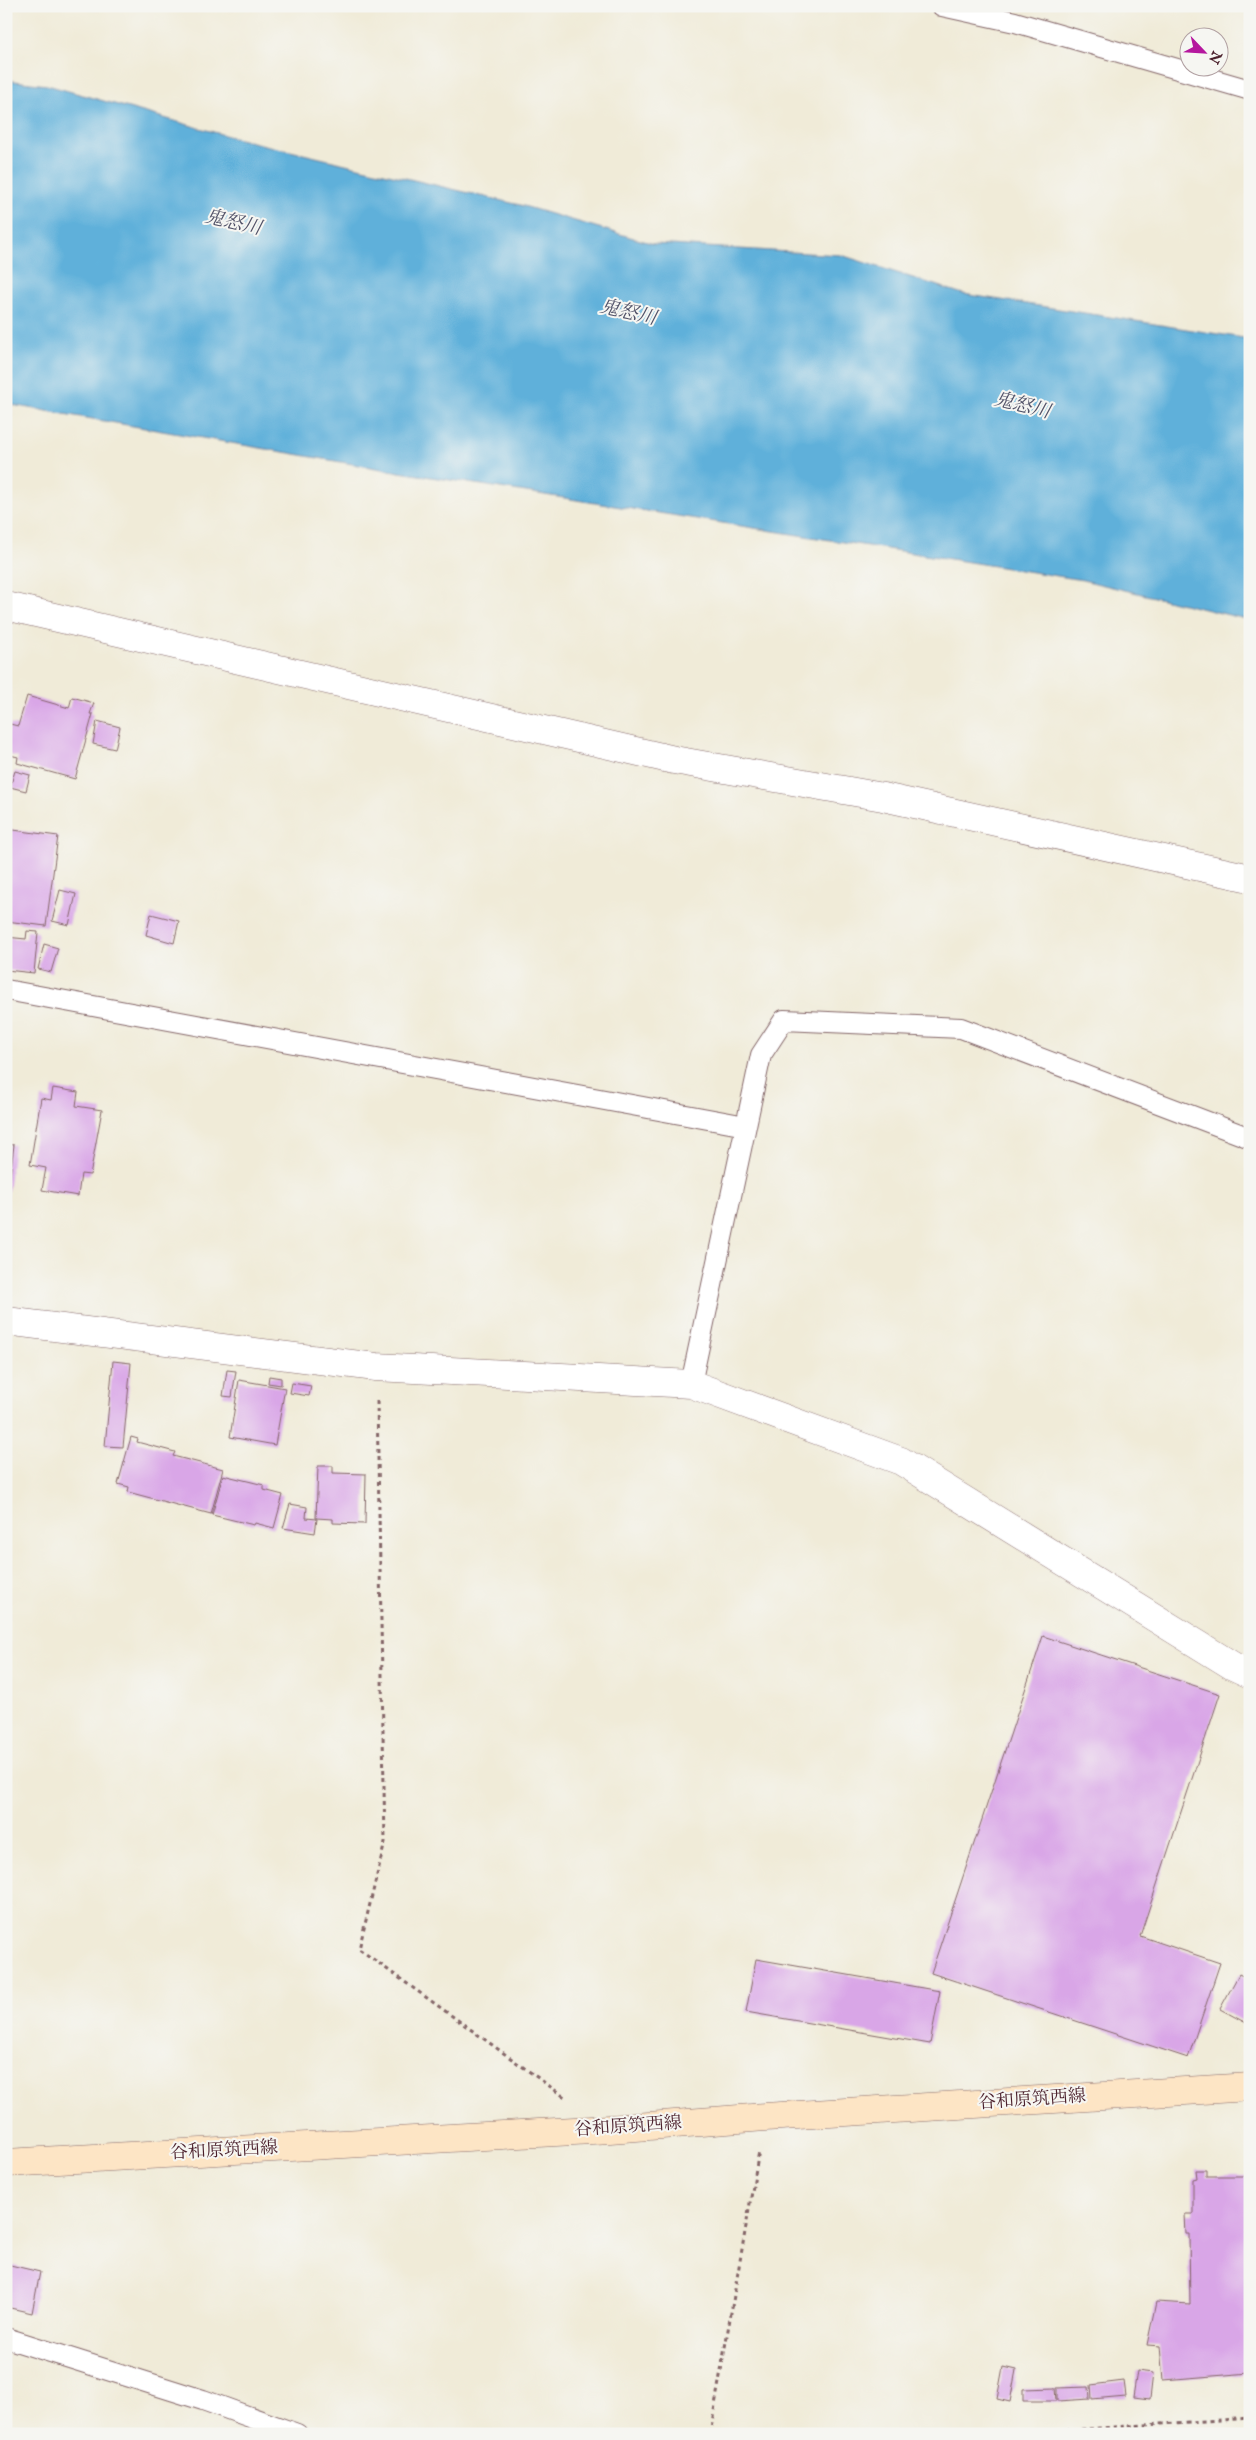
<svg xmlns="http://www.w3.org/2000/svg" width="1256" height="2440" viewBox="0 0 1256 2440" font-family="'IM FELL English','Noto Serif JP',serif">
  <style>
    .water { fill: #5eb0da; stroke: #546882 }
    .building { fill: #d9a6e7 }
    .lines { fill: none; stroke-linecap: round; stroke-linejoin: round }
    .lane-casing { stroke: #846668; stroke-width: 22 }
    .street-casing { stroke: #846668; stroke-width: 29 }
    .secondary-casing { stroke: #846668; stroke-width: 29 }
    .path { stroke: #846668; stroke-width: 3; stroke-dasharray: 4 4; stroke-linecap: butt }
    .lane { stroke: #fff; stroke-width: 20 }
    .street { stroke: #fff; stroke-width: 28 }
    .secondary { stroke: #fde5c5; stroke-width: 28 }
    .labels { text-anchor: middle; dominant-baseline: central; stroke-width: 4; stroke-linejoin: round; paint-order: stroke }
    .street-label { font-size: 18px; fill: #4a1f2b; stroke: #f6f6f2 }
    .water-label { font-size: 19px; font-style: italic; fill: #515268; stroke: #f6f6f2 }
  </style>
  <rect width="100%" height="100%" fill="#f6f6f2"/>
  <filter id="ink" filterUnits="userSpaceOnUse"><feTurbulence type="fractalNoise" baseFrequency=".02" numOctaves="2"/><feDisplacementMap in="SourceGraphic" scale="10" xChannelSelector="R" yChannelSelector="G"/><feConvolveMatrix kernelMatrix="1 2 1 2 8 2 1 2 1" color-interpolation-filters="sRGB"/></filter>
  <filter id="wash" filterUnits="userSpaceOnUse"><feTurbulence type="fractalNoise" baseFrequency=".0096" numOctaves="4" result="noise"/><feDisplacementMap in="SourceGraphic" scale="20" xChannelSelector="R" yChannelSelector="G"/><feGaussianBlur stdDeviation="1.12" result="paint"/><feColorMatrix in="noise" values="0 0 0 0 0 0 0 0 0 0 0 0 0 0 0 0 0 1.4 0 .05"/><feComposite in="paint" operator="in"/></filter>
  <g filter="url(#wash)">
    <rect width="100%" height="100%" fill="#f0ebd8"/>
    <!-- water -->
    <path class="water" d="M6 80 47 85 235 138 520 205 654 244 841 255 963 294 1250 339V620L1083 580 393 471 6 404Z"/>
    <g id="blocks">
      <!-- building -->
      <path class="building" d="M27 696 69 708 72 697 94 703 90 714H93L75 779 17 763 18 757 6 754V740L10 724 18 726Z
        M97 721 120 727 115 749 93 744Z
        M15 771 30 775 26 791 10 787Z
        M6 829 58 836 46 926 6 921Z
        M60 890 76 894 69 925 52 921Z
        M151 914 179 921 174 943 146 935Z
        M27 931 38 932 34 973 6 970V937L26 939Z
        M44 944 58 948 51 972 38 969Z
        M53 1088 78 1092 76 1106 102 1110 90 1175 81 1174 78 1196 42 1190 46 1168 30 1165 41 1098 51 1100Z
        M6 1144 14 1145 7 1200H6Z
        M113 1361 131 1363 123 1447 105 1446Z
        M227 1370 236 1371 232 1397 223 1396Z
        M269 1376 281 1378V1385L268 1383Z
        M239 1380 285 1388 275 1445 230 1437Z
        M292 1383 311 1386 309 1396 290 1393Z
        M131 1437 138 1439 137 1442 175 1452 173 1456 223 1469 211 1514 128 1492 129 1487 118 1484Z
        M318 1466H333V1473L366 1474 365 1524 333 1523V1519L316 1518Z
        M223 1475 264 1485V1490L283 1495 274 1528 255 1523 254 1525 212 1515Z
        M290 1504 307 1507 306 1518 317 1519 315 1533 283 1528Z
        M1043 1636 1220 1694 1140 1936 1220 1963 1188 2058 931 1973Z
        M756 1959 940 1991 930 2044 746 2012Z
        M1239 1974 1250 1980V2025L1220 2009Z
        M1196 2170H1206V2176H1250V2373L1163 2380 1160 2346 1147 2345 1156 2302 1190 2304 1189 2234H1186L1185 2214H1193V2179L1197 2178Z
        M6 2264 40 2272 32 2313 6 2307Z
        M1003 2367 1016 2370 1010 2402 997 2399Z
        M1137 2371 1153 2373 1150 2399 1133 2397Z
        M1124 2381 1126 2396 1092 2399 1091 2385Z
        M1089 2387 1090 2399 1057 2401V2388Z
        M1055 2388 1056 2401H1023V2389Z"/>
    </g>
  </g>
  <g filter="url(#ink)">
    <use href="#blocks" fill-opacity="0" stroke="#846668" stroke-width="1"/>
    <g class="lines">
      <!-- lane casing -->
      <g class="lane-casing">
        <path id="lane" d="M942 6 1015 22 1250 90
          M6 990 746 1126
          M691 1384 761 1055 784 1020 961 1028 1250 1138
          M6 2338 203 2400 297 2434"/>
      </g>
      <!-- street casing -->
      <g class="street-casing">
        <path id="street" d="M6 606 674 760 883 797 1250 878
          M6 1321 376 1367 691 1384 901 1461 1233 1666 1250 1674"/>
      </g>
      <!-- secondary casing -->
      <g class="secondary-casing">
        <path id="secondary" d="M6 2163 610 2129 765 2117 1250 2087"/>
      </g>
      <!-- path -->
      <path class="path" d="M377 1401 385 1842 359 1949 566 2098
        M710 2434 759 2151
        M1009 2434 1250 2418"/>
      <!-- lane -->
      <use href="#lane" class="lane"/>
      <!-- street -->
      <use href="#street" class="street"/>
      <!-- secondary -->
      <use href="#secondary" class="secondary"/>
    </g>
  </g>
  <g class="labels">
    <!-- street labels -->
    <g class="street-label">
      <text transform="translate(1032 2100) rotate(-4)">谷和原筑西線</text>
      <text transform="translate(628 2127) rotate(-4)">谷和原筑西線</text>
      <text transform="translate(224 2151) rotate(-3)">谷和原筑西線</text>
    </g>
    <!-- water labels -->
    <g class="water-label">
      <text transform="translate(233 223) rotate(13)">鬼怒川</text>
      <text transform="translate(628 313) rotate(13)">鬼怒川</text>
      <text transform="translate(1022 406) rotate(14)">鬼怒川</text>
    </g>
  </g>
  <!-- margin -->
  <rect width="1256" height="2440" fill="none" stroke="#f6f6f2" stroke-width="25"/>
  <!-- north arrow -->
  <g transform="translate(1204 52) rotate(115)"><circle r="24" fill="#f6f6f2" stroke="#b1a0a2"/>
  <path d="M0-4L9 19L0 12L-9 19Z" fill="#b5179e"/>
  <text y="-8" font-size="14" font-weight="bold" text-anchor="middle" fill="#4a1f2b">N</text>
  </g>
</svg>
